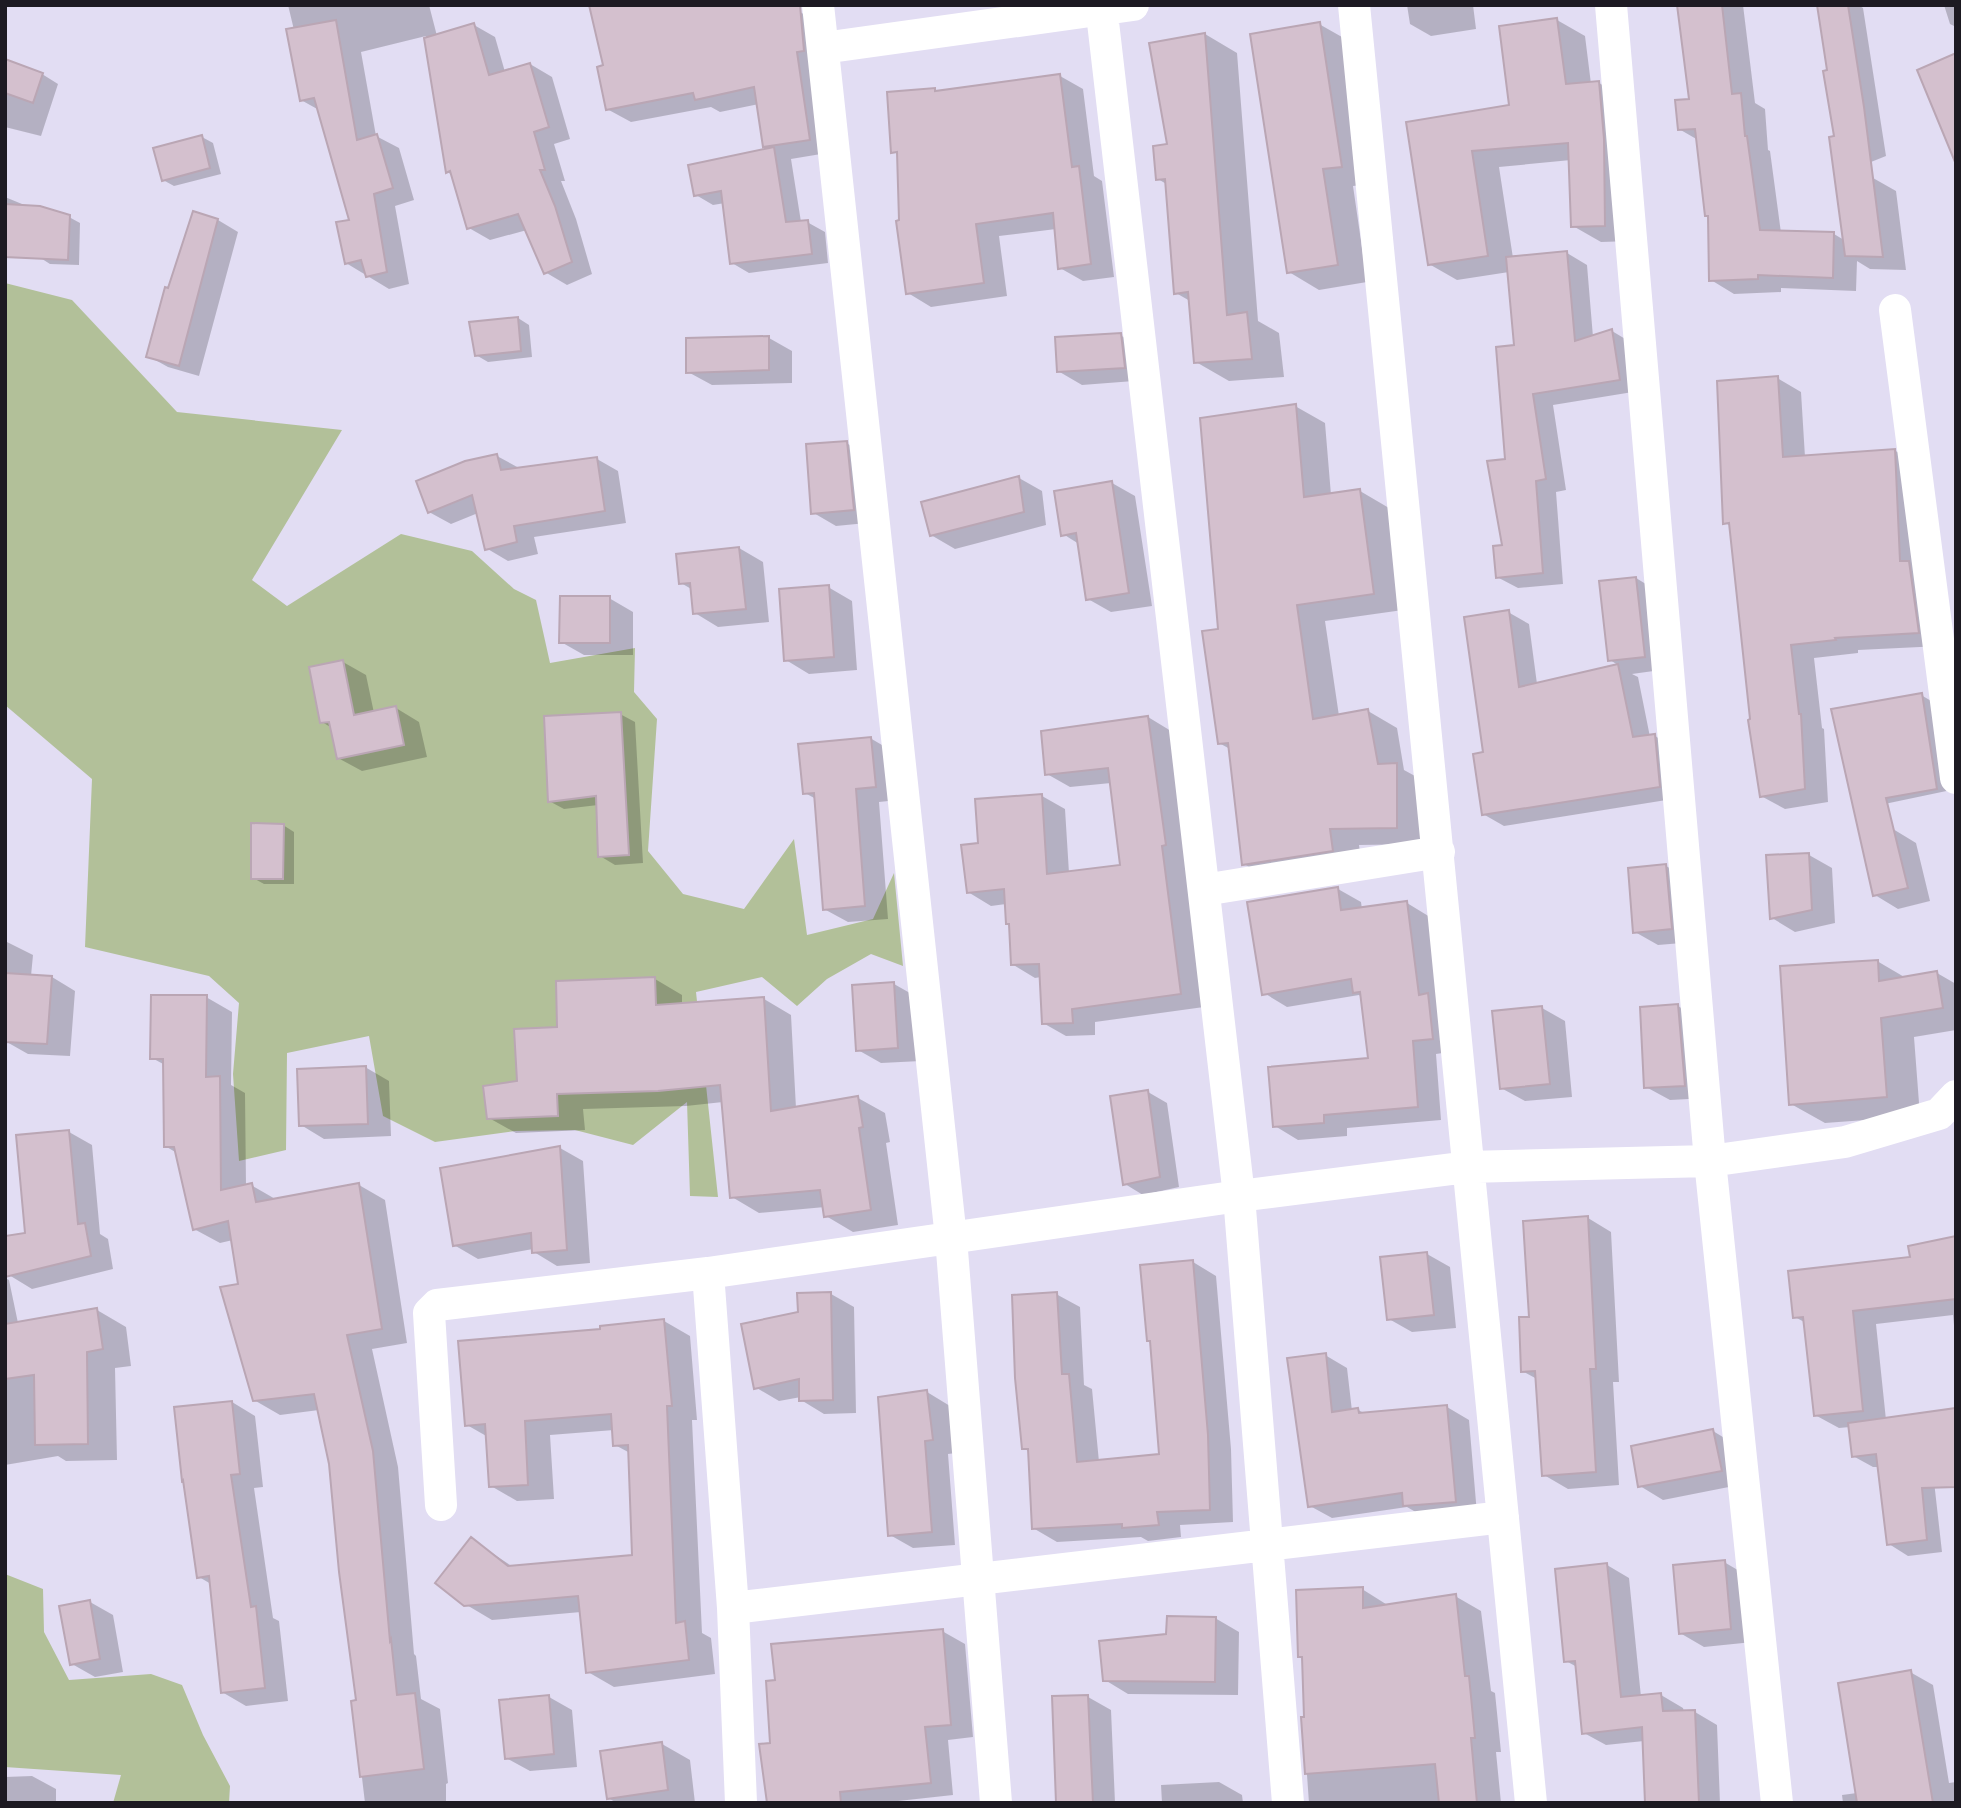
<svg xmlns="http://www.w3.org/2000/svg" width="1961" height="1808" viewBox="0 0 1961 1808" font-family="Lora,serif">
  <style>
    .green { fill: #b2c099 }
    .shadow { fill: #0003 }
    .building { fill: #d4c0ce; stroke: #baa6b4; stroke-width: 2 }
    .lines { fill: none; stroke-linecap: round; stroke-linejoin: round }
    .minor { stroke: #fff; stroke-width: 32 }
  </style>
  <rect width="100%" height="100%" fill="#e2ddf3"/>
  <!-- green -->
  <path class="green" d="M5 283 72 300 177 412 342 430 252 580 287 606 401 534 472 551 514 589 536 600 550 663 635 648 634 692 657 719 648 851 683 894 744 909 794 839 807 935 873 919 894 873 903 966 871 954 827 979 797 1006 762 977 696 992 718 1197 690 1196 687 1102 633 1145 575 1130 515 1131 435 1142 383 1116 369 1036 287 1053 286 1150 239 1161 233 1074 239 1003 209 976 85 947 92 779 5 705Z
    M5 1574 43 1589 44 1632 69 1680 151 1674 182 1685 203 1735 230 1786 229 1803H113L121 1775 5 1767Z"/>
  <!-- shadow -->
  <path class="shadow" d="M288 5H429L437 36 474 25 495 37 505 72 530 64 552 77 570 139 554 144 565 181H561L576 219 592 274 567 285 545 272 527 230 490 240 469 228 453 175 447 172 426 36 361 52 376 136 399 148 414 200 395 206 409 284 389 289 346 263 351 221 319 110 301 100 294 30Z
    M1407 5H1473L1476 29 1431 36 1410 24Z
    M1679 5H1743L1755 103 1765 109 1768 150 1770 151 1781 233 1834 234 1844 240 1873 178 1896 191 1906 270 1870 269 1857 261 1856 291 1781 288V292L1734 294 1711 280 1709 217 1698 140 1679 129 1691 100Z
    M1818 5H1858L1863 8 1886 156 1856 168 1829 72Z
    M1944 5H1956V27L1950 24Z
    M800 12 823 25 833 152 791 159 801 222H807L825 232 828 263 749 273 732 263 725 203 713 205 696 195 771 150 765 146 759 104 720 112 711 107 631 122 607 109Z
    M1557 20 1585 36 1591 84 1599 83 1627 99 1632 241 1601 242 1573 226 1571 160 1499 167 1513 258 1567 253 1587 265 1593 337 1612 331 1632 343 1639 391 1553 405 1566 490 1556 492 1563 584 1518 588 1497 577 1504 547 1507 460 1516 347 1509 272 1457 280 1429 264 1408 123 1511 107Z
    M1319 24 1349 41 1371 184 1353 186 1367 282 1319 290 1289 272Z
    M1205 34 1237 53 1258 321 1279 333 1284 377 1229 381 1196 362 1190 301 1176 293 1168 185 1158 179Z
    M5 61 42 74 58 84 41 136 5 127Z
    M1060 76 1083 89 1094 176 1102 181 1114 277 1083 281 1060 268 1056 229 999 236 1007 296 931 307 908 293 899 155 893 151 935 90 939 92Z
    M202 137 213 143 221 174 174 186 163 180Z
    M5 197 22 204V207L69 217 80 223 79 265 50 264 39 257 5 250Z
    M195 213 218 220 238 232 199 376 168 367 148 356Z
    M518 318 529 325 532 357 488 362 476 355Z
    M1120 335 1144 349 1147 380 1082 385 1058 371Z
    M769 338 792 351V383L712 385 688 372Z
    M1777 378 1801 392 1805 457 1894 450 1918 464 1941 646 1858 650V653L1814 658 1822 728 1824 729 1828 802 1785 809 1761 796 1731 526 1725 523Z
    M1295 406 1325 423 1331 495 1360 491 1389 508 1403 610 1325 621 1339 716 1368 711 1397 728 1404 770 1426 782V844L1359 845 1362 867 1273 881 1244 864 1230 749 1219 743 1220 630Z
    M846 443 870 456 877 522 836 526 812 512Z
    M497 456 519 468 597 459 618 471 626 523 534 537 538 554 508 561 486 548 478 513 451 524 429 512Z
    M1019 478 1042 491 1046 525 955 549 931 535Z
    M1112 483 1135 496 1152 606 1111 612 1088 599 1079 544 1063 534Z
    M739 548 763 562 769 622 718 627 695 613 693 590 681 583Z
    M1636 578 1659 592 1668 669 1632 674 1638 677 1650 737 1655 736 1675 748 1679 798 1504 826 1483 814 1485 754 1508 612 1529 624 1537 684 1618 665 1610 660Z
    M828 587 852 601 857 670 809 674 786 660Z
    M609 598 633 612V655H584L561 642Z
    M343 662 366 675 374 713 396 708 419 722 427 757 362 771 338 758 332 728 322 722Z
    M1921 695 1945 709 1956 789 1875 806Z
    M620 714 635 722 643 863 615 865 600 856 598 805 564 809 549 801Z
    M1148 717 1171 731 1204 1007 1095 1022V1035L1066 1036 1043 1023 1041 977 1035 978 1012 964 1011 925 1006 904 991 906 968 892 980 844 1042 796 1065 809 1069 873 1122 866 1111 783 1070 787 1047 774Z
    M870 738 894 752 898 800 879 802 888 919 848 922 824 909 816 799 805 793Z
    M283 825 294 832V884H264L253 878Z
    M1893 829 1916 843 1930 901 1898 909 1875 895Z
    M1809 855 1832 868 1835 923 1795 932 1772 918Z
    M1666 866 1689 879 1694 942 1658 945 1635 932Z
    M1338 889 1361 902 1362 909 1407 903 1430 917 1456 1051 1436 1054 1441 1120 1347 1128V1136L1298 1140 1275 1126 1370 1060 1362 997 1359 995 1287 1007 1264 993Z
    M5 941 33 955 31 976 52 977 75 991 70 1056 28 1054 5 1041Z
    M1877 961 1906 978 1937 973 1956 984V1030L1914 1037 1920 1116 1825 1123 1791 1104Z
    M655 979 682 995V1005L764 999 791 1015 796 1108 858 1098 885 1113 890 1142 886 1143 898 1225 853 1232 826 1216 825 1207 759 1213 732 1197 723 1102 686 1106 583 1109 585 1130 516 1133 489 1118 559 1029Z
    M894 984 917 997 921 1061 881 1063 858 1050Z
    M206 997 232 1012 231 1085 245 1093 246 1186 251 1185 277 1200 359 1185 385 1200 407 1343 372 1349 398 1467 414 1654 416 1656 421 1699 440 1709 448 1783 446 1784V1803H365L353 1702 358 1701 331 1463 319 1410 280 1415 254 1400 233 1240 220 1243 194 1229 177 1153 165 1146V1065L152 1058Z
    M1678 1006 1701 1020 1708 1098 1670 1100 1646 1087Z
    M1542 1008 1565 1021 1572 1097 1525 1101 1501 1088Z
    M365 1067 389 1081 391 1136 324 1139 301 1125Z
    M1148 1092 1167 1103 1179 1187 1143 1195 1125 1184Z
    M69 1132 92 1145 100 1234 108 1239 113 1269 32 1289 9 1275Z
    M560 1148 583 1161 590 1263 557 1266 534 1252 533 1249 478 1259 454 1245Z
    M1588 1218 1611 1232 1619 1382H1613L1619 1485 1568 1489 1544 1475 1537 1379 1522 1371 1531 1318Z
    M1956 1238V1346L1953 1315 1876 1324 1886 1420 1928 1428 1942 1552 1908 1556 1889 1544 1879 1467H1873L1853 1456 1850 1427 1839 1428 1815 1415 1806 1323 1795 1317Z
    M1427 1254 1450 1267 1456 1328 1412 1332 1389 1319Z
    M1193 1262 1216 1276 1231 1449 1233 1522 1180 1525 1181 1537 1148 1541 1141 1537 1057 1542 1033 1528 1030 1452 1023 1448 1056 1294 1080 1307 1084 1385 1092 1389 1099 1462 1161 1455 1152 1342Z
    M5 1278 9 1280 18 1323 97 1310 126 1327 131 1366 115 1368 117 1460 66 1461 58 1456 5 1465Z
    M831 1294 854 1307 856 1413 824 1414 801 1400V1397L779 1401 755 1387 799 1314Z
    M664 1321 690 1336 697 1420H692L702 1633 711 1638 715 1674 614 1687 588 1672 581 1612 492 1620 465 1604 471 1539 513 1567 634 1557 630 1453 615 1445 614 1430 550 1435 554 1499 517 1501 491 1486 488 1437 467 1425Z
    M1325 1355 1347 1368 1352 1411 1358 1410 1366 1414 1447 1407 1469 1420 1477 1514 1426 1518 1407 1507 1332 1518 1310 1506Z
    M927 1392 950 1406 956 1453 948 1454 955 1545 913 1548 890 1535Z
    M232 1402 255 1416 263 1487 254 1488 273 1618 279 1621 288 1701 246 1706 222 1692 211 1584 199 1577Z
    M1713 1431 1736 1445 1744 1484 1663 1500 1640 1486Z
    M1724 1562 1748 1576 1753 1642 1704 1647 1680 1633Z
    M1607 1565 1629 1578 1641 1697 1661 1695 1683 1708 1684 1712H1695L1717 1725 1720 1803H1646L1644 1741 1606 1745 1584 1733 1577 1667 1566 1661Z
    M1362 1589 1389 1606 1455 1596 1481 1611 1491 1691 1495 1693 1501 1752H1496L1501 1803H1309L1303 1719H1306Z
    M90 1602 113 1615 123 1672 95 1677 72 1664Z
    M1215 1618 1239 1632 1238 1695 1128 1694 1105 1680 1168 1635Z
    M942 1631 965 1644 973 1737 948 1740 953 1795 880 1803H769L772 1744Z
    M1910 1672 1933 1685 1949 1783 1956 1782V1803H1843L1842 1795 1857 1793Z
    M549 1697 572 1710 577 1767 530 1771 506 1758Z
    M1088 1697 1111 1710 1115 1803H1058Z
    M662 1744 690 1760 695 1803H617L608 1798Z
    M32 1776 56 1789V1803H5V1777Z
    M1219 1782 1242 1795 1243 1803H1162L1161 1785Z"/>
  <!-- building -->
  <path class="building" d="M589 5H800L804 51 797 52 810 140 763 147 754 87 695 100 693 93 606 110 597 67 603 65Z
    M1677 5H1722L1732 94 1741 93 1745 136H1747L1760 230 1834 232 1833 278 1758 275V279L1709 281 1708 216H1705L1695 129 1678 130 1675 100 1689 99Z
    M1817 5H1848L1864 107 1883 257 1845 256 1829 137 1834 136 1823 71 1827 70Z
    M1557 18 1566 84 1599 81 1604 139 1605 226 1571 227 1568 143 1472 151 1488 256 1428 265 1406 122 1509 105 1499 26Z
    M336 20 357 140 377 134 393 188 374 194 387 272 366 277 361 260 345 264 336 222 349 220 314 98 300 101 286 29Z
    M1320 22 1342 167 1323 169 1338 265 1287 273 1250 34Z
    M474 23 489 75 530 63 549 127 534 132 545 170H540L555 206 572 262 544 274 518 214 467 229 450 171 446 173 424 38Z
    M1205 33 1227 315 1247 312 1252 359 1194 363 1188 292 1174 294 1165 179 1156 180 1153 146 1167 144 1149 43Z
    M1956 53V162H1955L1917 70Z
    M5 59 43 73 33 103 5 93Z
    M1060 74 1072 167 1079 166 1091 264 1058 269 1053 213 976 224 984 283 906 294 896 221 899 220 897 152 891 153 887 92 935 88V91Z
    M202 135 210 168 162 181 153 148Z
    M774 147 786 222 808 220 812 254 730 264 721 191 694 196 688 165Z
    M5 204 40 206 70 215 68 260 5 257Z
    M193 211 218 219 179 366 146 357 165 287 168 288Z
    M1567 251 1575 341 1612 329 1620 380 1533 394 1546 479 1536 481 1543 573 1496 578 1493 546 1502 545 1487 461 1505 459 1496 347 1514 345 1506 257Z
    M518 317 521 351 475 356 469 322Z
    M1121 333 1125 368 1057 372 1055 337Z
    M769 336V370L686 373V338Z
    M1778 376 1783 457 1895 449 1900 561H1909L1919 633 1835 638 1836 640 1791 645 1799 714H1801L1805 789 1760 797 1748 720 1750 719 1729 523 1723 524 1717 381Z
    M1296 404 1304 497 1360 489 1374 594 1297 605 1313 719 1368 709 1378 764 1397 763V828L1330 829 1333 851 1242 865 1228 743 1218 744 1202 631 1218 629 1200 418Z
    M847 441 854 510 811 514 806 444Z
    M497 454 501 470 597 457 605 511 514 526 517 542 485 550 472 495 428 513 416 481 465 461Z
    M1019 476 1024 512 930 536 921 502Z
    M1112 481 1129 593 1086 600 1076 533 1061 536 1054 491Z
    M739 547 746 609 693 614 690 583 679 584 676 554Z
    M1636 577 1645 657 1608 661 1599 581Z
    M829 585 834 657 784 661 779 589Z
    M560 596H610V643H559Z
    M1509 610 1519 687 1618 664 1633 737 1655 734 1660 787 1482 815 1473 754 1483 752 1464 617Z
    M343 660 354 715 396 706 404 745 337 759 329 722 320 723 309 667Z
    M1922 693 1937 789 1886 798 1908 888 1873 896 1831 709Z
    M621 712 629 855 598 857 596 796 548 802 544 716Z
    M1148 716 1166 845 1162 846 1181 994 1072 1009 1073 1023 1042 1024 1039 964 1011 965 1009 924H1006L1004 889 967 893 961 845 978 843 975 799 1042 794 1047 874 1120 865 1108 768 1045 775 1041 731Z
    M871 737 876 787 856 789 865 906 823 910 814 793 803 794 798 744Z
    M251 823 284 824 283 879H251Z
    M1809 853 1812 910 1770 919 1766 855Z
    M1666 864 1672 929 1633 933 1628 868Z
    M1338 887 1341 910 1407 901 1419 995 1428 993 1433 1039 1413 1041 1418 1107 1324 1115V1123L1273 1127 1268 1067 1368 1058 1360 992 1353 993 1351 979 1262 995 1247 902Z
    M1878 960 1879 981 1937 971 1943 1008 1881 1018 1887 1097 1789 1105 1780 966Z
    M5 973 52 976 47 1044 5 1042Z
    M655 977 656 1005 764 997 771 1111 858 1096 863 1127 859 1128 871 1210 824 1217 820 1190 730 1198 720 1085 658 1091 557 1094 558 1116 487 1119 483 1086 517 1081 514 1029 557 1027 556 981Z
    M894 982 898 1048 856 1051 852 985Z
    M151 995H207L206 1077 220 1076 221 1190 252 1183 256 1202 359 1183 382 1329 347 1335 373 1451 390 1641 391 1639 397 1695 415 1693 424 1769 360 1777 351 1701 356 1700 339 1572 329 1464 314 1394 253 1401 220 1287 238 1284 228 1221 193 1230 174 1147H164L163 1059H150Z
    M1678 1004 1685 1086 1644 1088 1640 1007Z
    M1542 1006 1550 1084 1500 1089 1492 1011Z
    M366 1066 368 1124 299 1126 297 1069Z
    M1148 1090 1160 1177 1123 1185 1110 1096Z
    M69 1130 78 1224 85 1223 91 1256 5 1277V1236L25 1233 16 1135Z
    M560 1146 567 1250 532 1253 531 1233 453 1246 440 1168Z
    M1588 1216 1596 1369H1590L1596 1472 1542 1476 1535 1371 1521 1372 1519 1317H1529L1523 1221Z
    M1956 1236V1299L1853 1311 1863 1411 1814 1416 1803 1317 1793 1318 1788 1271 1910 1257 1908 1246Z
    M1427 1252 1434 1315 1387 1320 1380 1257Z
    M1193 1260 1208 1435 1210 1510 1157 1512 1159 1525 1122 1528V1524L1032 1529 1028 1449H1022L1015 1378 1012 1295 1057 1292 1062 1374H1069L1077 1462 1159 1454 1150 1341H1147L1140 1265Z
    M831 1292 833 1400 799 1401V1379L754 1389 741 1324 798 1312 797 1293Z
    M97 1308 103 1349 87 1352 88 1444 35 1445 34 1375 5 1379V1324Z
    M664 1319 672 1406H667L676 1623 685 1621 689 1660 586 1673 578 1596 464 1606 435 1583 471 1537 508 1566 632 1555 628 1445 613 1446 611 1414 525 1421 528 1485 489 1487 485 1424 465 1426 458 1341 600 1329V1326Z
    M1326 1353 1332 1412 1358 1408 1359 1413 1447 1405 1456 1502 1403 1506 1402 1493 1308 1507 1287 1358Z
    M927 1390 933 1440 925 1441 932 1532 888 1536 878 1397Z
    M232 1401 240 1474 231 1475 251 1607 256 1606 265 1688 221 1693 209 1576 197 1578 183 1480 182 1481 174 1407Z
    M1956 1408V1487L1922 1488 1927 1540 1887 1545 1876 1454 1852 1457 1848 1423Z
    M1713 1429 1722 1471 1638 1487 1631 1446Z
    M1725 1560 1731 1629 1679 1634 1673 1565Z
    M1607 1563 1621 1697 1661 1693 1663 1711 1695 1710 1699 1803H1645L1642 1727 1582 1734 1575 1661 1564 1662 1555 1569Z
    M1363 1587V1608L1456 1594 1465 1676H1469L1475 1738H1471L1477 1803H1439L1435 1764 1305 1774 1301 1717H1304L1302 1657H1298L1296 1590Z
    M90 1600 100 1659 70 1665 59 1606Z
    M1167 1616 1216 1617 1215 1682 1103 1681 1099 1641 1166 1634Z
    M943 1629 951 1725 925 1727 931 1783 840 1792 841 1803H767L759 1744 770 1743 766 1681 775 1680 771 1644Z
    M1911 1670 1933 1803H1857L1838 1683Z
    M549 1695 554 1754 505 1759 499 1700Z
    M1088 1695 1093 1803H1056L1052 1696Z
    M662 1742 668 1790 607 1799 600 1751Z"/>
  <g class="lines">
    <!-- minor -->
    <path class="minor" d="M818 5 951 1238 996 1803
      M1101 5 1239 1196 1288 1803
      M1354 5 1531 1803
      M1611 5 1710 1161 1777 1803
      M823 48 1133 5
      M1895 310 1956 778
      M1204 890 1439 852
      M708 1273 733 1608 741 1803
      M441 1505 429 1313 437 1305 708 1273 1239 1196 1468 1167 1710 1161 1845 1142 1939 1114 1956 1096
      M733 1608 1503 1517"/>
  </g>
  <!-- border -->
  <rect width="1961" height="1808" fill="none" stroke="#1d1a22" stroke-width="14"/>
</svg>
